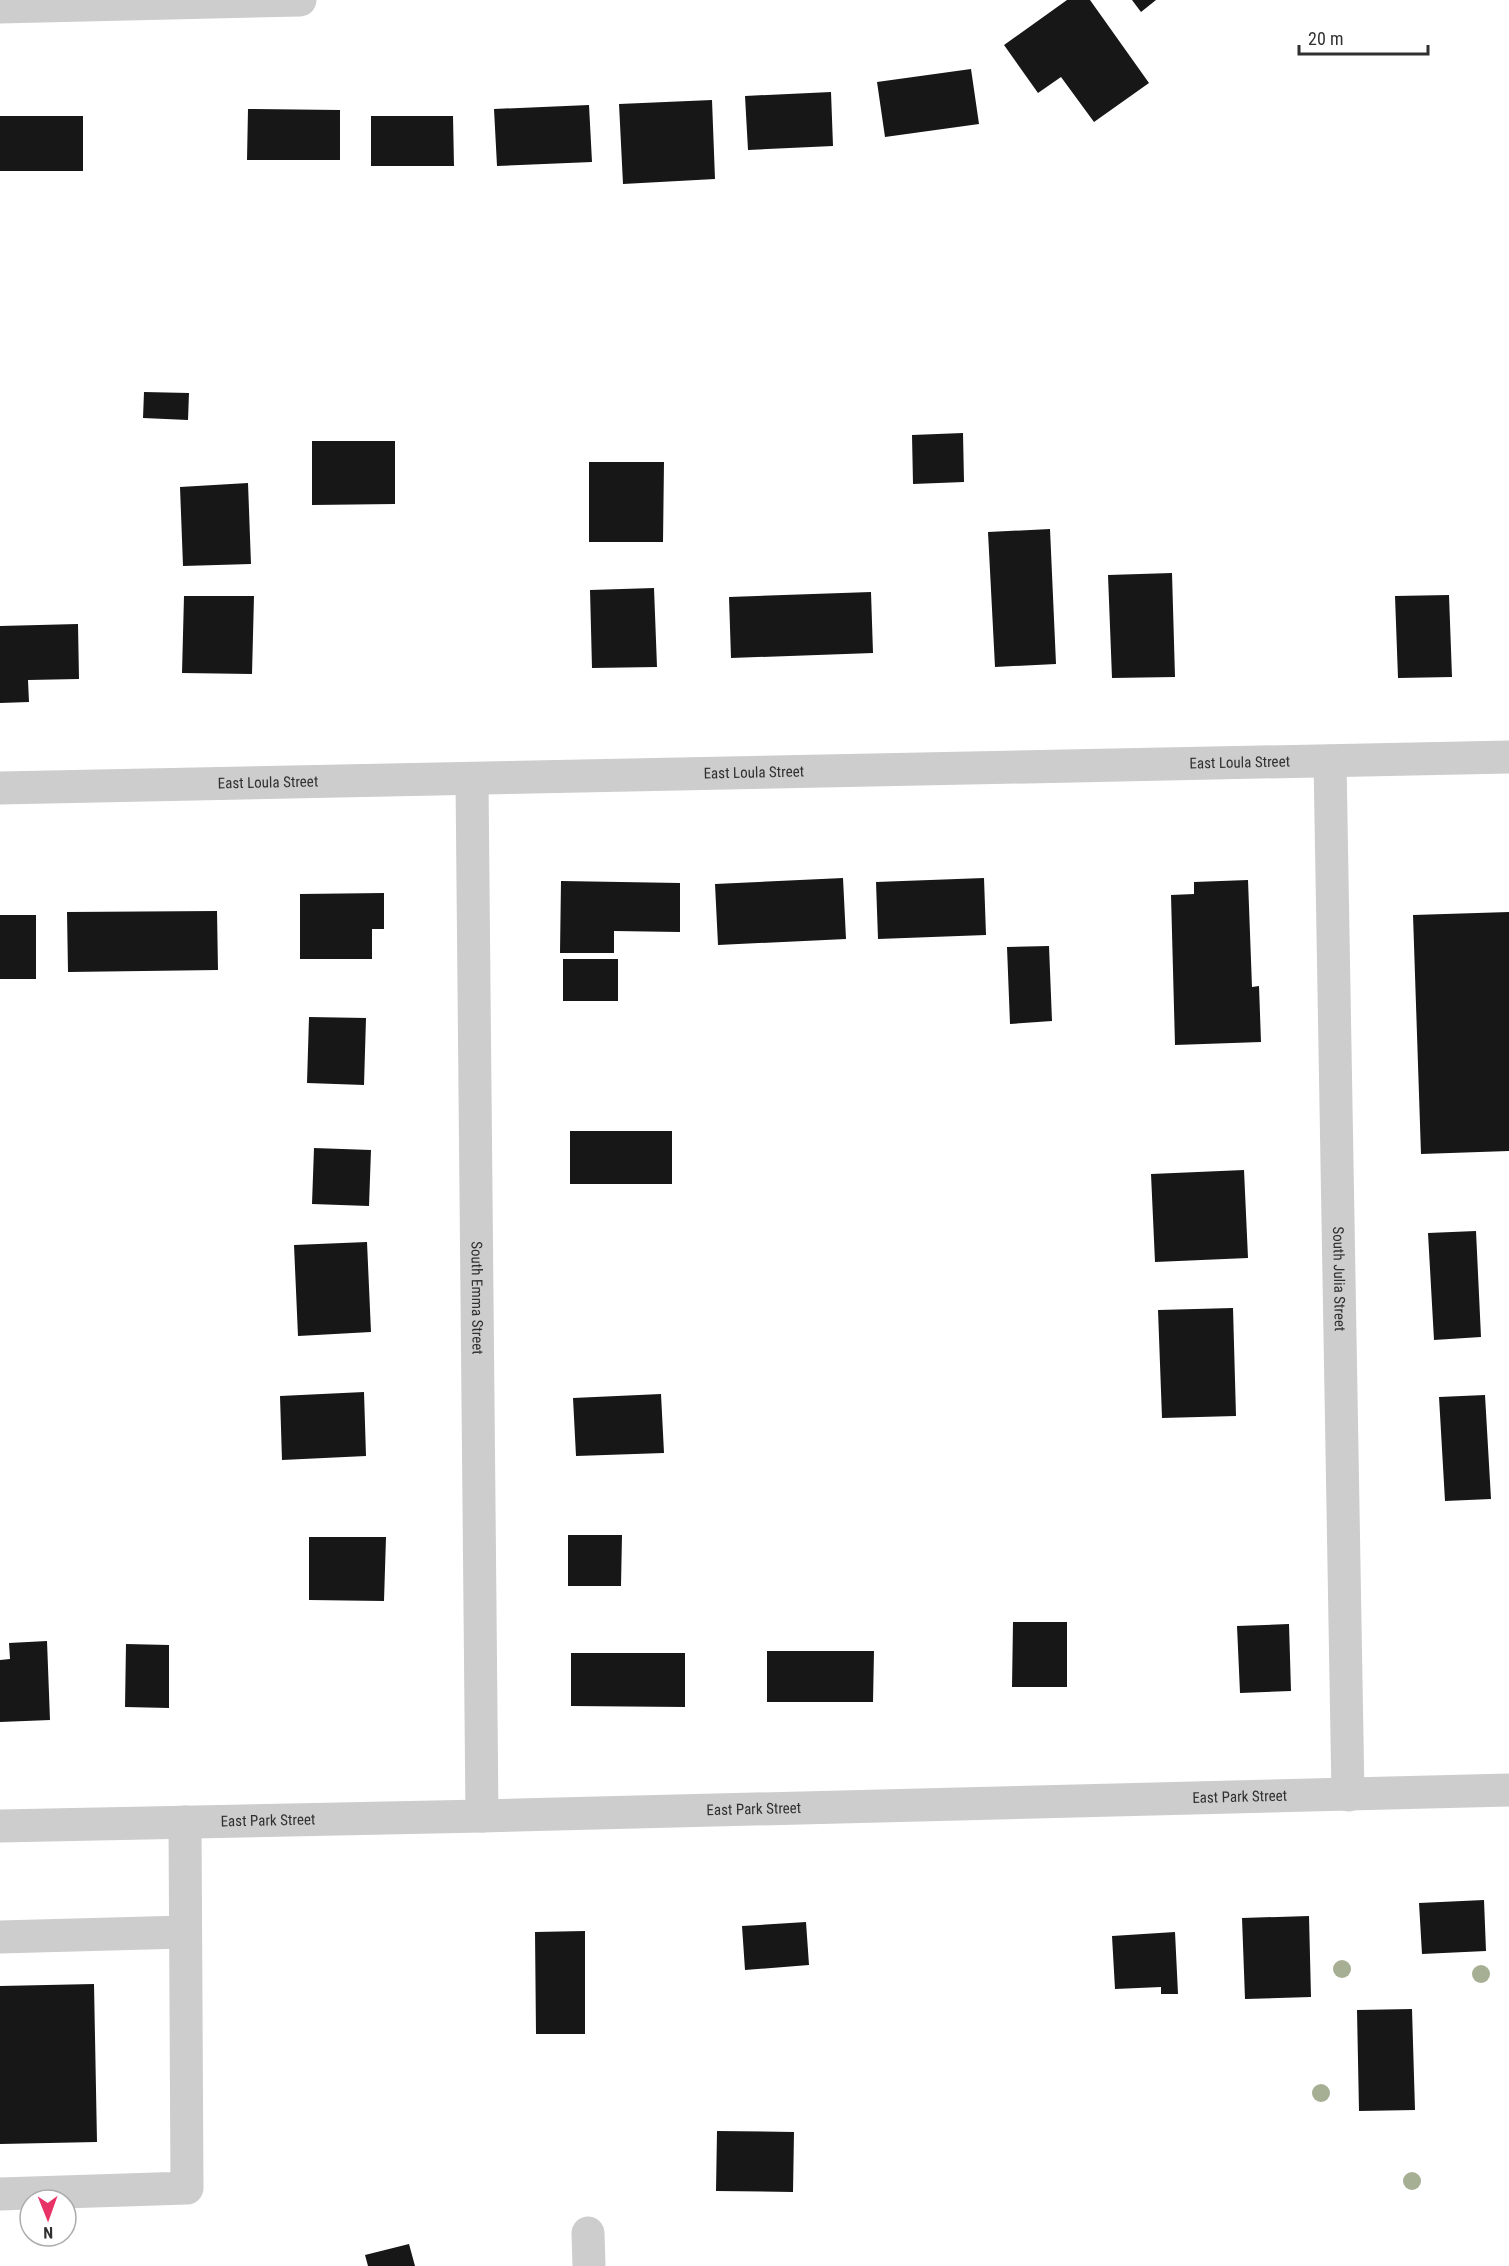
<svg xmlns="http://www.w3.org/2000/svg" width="1509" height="2266" viewBox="0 0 1509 2266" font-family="'Roboto Condensed',sans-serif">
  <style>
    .building { fill: #171717 }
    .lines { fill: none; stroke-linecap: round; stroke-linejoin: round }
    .minor { stroke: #cdcdcd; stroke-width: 33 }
    .tree { fill: #a6af94 }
    .labels { text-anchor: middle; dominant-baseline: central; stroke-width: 6; stroke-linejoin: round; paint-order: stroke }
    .street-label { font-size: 15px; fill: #303030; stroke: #fff }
  </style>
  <rect width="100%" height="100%" fill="#fff"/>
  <!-- building -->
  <path class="building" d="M1067 0H1090L1149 83 1094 122 1061 77 1038 93 1004 45Z
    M1132 0H1156L1141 12Z
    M971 69 979 124 885 137 877 82Z
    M831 92 833 146 748 150 745 96Z
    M712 100 715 179 623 184 619 104Z
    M589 105 592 162 497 166 494 109Z
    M248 109 340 110V160H247Z
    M0 116H83V171H0Z
    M371 116H453L454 166H371Z
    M144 392 189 393 188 420 143 418Z
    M963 433 964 482 913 484 912 435Z
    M312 441H395V504L312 505Z
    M589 462H664L663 542H589Z
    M248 483 251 564 183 566 180 487Z
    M1050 529 1056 664 995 667 988 532Z
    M1172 573 1175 677 1112 678 1108 575Z
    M654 588 657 667 592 668 590 590Z
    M871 592 873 653 731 658 729 597Z
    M1449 595 1452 677 1398 678 1395 596Z
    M184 596H254L252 674 182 673Z
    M78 624 79 679 28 680 29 702 0 703V626Z
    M843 878 846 939 718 945 715 884Z
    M984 878 986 935 878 939 876 882Z
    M1248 880 1252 987 1259 986 1261 1042 1175 1045 1171 895 1194 894V882Z
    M561 881 680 883V932L614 931V953H560Z
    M384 893V929H372V959H300V894Z
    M217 911 218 970 68 972 67 912Z
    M1509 912V1151L1421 1154 1413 915Z
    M0 915H36V979H0Z
    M1049 946 1052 1021 1010 1024 1007 947Z
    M563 959H618V1001H563Z
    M309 1017 366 1018 364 1085 307 1083Z
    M570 1131H672V1184H570Z
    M314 1148 371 1150 369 1206 312 1204Z
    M1244 1170 1248 1258 1155 1262 1151 1174Z
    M1476 1231 1481 1337 1434 1340 1428 1233Z
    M367 1242 371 1332 298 1336 294 1245Z
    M1233 1308 1236 1416 1162 1418 1158 1310Z
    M364 1392 366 1456 282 1460 280 1396Z
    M661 1394 664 1453 576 1456 573 1398Z
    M1485 1395 1491 1499 1445 1501 1439 1397Z
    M568 1535H622L621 1586H568Z
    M309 1537H386L384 1601 309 1600Z
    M1013 1622H1067V1687H1012Z
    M1289 1624 1291 1691 1240 1693 1237 1626Z
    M47 1641 50 1720 0 1722V1660L10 1659 9 1643Z
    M126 1644 169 1645V1708L125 1707Z
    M767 1651H874L873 1702H767Z
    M571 1653H685V1707L571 1706Z
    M1484 1900 1486 1951 1422 1954 1419 1903Z
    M1309 1916 1311 1997 1245 1999 1242 1918Z
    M806 1922 809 1965 745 1970 742 1926Z
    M585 1931V2034H536L535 1932Z
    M1175 1932 1178 1994H1161V1987L1115 1989 1112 1936Z
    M94 1984 97 2142 0 2144V1986Z
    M1412 2009 1415 2110 1359 2111 1357 2010Z
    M717 2131 794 2132 793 2192 716 2191Z
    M409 2244 415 2266H368L365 2255Z"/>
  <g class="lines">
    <!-- minor -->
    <g class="minor">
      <path d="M0 7 300 0"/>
      <path id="s1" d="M1330 761 1348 1795"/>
      <path id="s2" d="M472 779 482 1816"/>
      <path id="s3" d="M0 788 1509 757"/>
      <path id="s4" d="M0 1826 482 1816 1509 1790"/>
      <path d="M0 1937 185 1932"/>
      <path d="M0 2194 187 2188 185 1822"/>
      <path d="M588 2233 589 2266"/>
    </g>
  </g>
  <!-- trees -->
  <g class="tree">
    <circle cx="1342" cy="1969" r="9"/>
    <circle cx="1481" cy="1974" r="9"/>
    <circle cx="1321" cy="2093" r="9"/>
    <circle cx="1412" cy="2181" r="9"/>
  </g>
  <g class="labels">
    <!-- street labels -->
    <g class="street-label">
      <text stroke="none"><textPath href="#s3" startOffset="1240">East Loula Street</textPath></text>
      <text stroke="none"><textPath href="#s3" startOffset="754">East Loula Street</textPath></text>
      <text stroke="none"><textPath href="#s3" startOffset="268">East Loula Street</textPath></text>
      <text stroke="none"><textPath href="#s1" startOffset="518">South Julia Street</textPath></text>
      <text stroke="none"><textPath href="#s2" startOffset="519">South Emma Street</textPath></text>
      <text stroke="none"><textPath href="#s4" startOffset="1240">East Park Street</textPath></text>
      <text stroke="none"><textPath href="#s4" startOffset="754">East Park Street</textPath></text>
      <text stroke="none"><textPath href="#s4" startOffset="268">East Park Street</textPath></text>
    </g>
  </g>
  <!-- north arrow -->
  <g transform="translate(48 2218) rotate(179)"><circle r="28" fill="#ffffff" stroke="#acacac" stroke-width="1.5"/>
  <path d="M0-4.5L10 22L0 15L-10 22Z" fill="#e73366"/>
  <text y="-9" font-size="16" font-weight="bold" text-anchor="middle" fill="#303030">N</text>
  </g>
  <!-- scale -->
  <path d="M1299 45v9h129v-9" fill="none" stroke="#303030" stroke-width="3"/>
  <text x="1308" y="45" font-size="18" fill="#303030" stroke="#ffffff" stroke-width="4.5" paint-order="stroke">20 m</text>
</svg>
